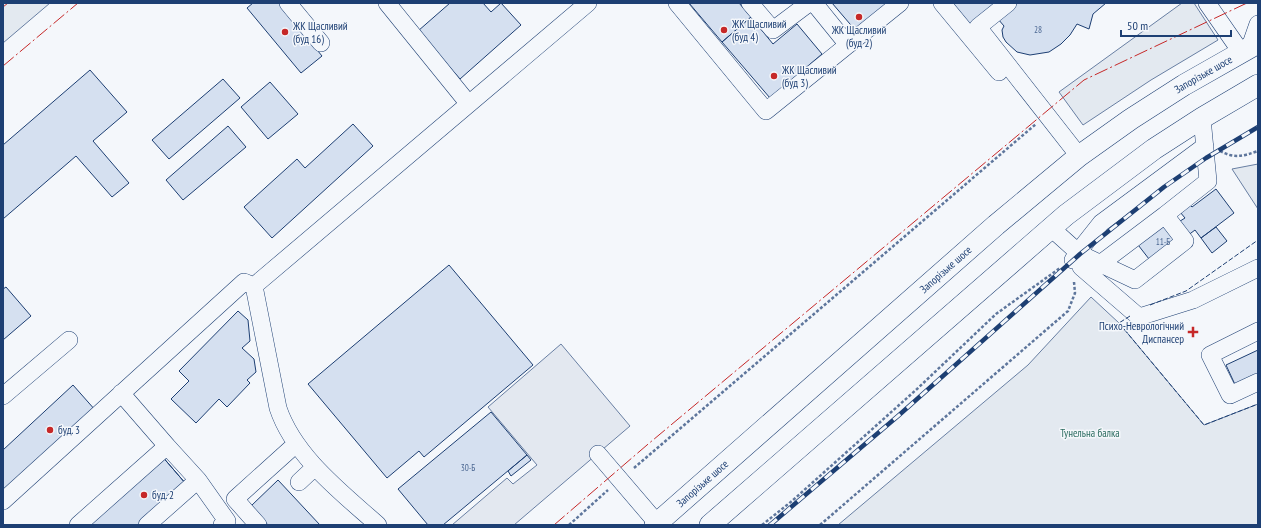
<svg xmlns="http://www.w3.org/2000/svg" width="1261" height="528" viewBox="0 0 1261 528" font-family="'PT Sans Narrow',sans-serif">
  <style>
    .green { fill: #e3e9f0; stroke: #687fa3 }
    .parking { fill: #e3e8f0; stroke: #687fa3 }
    .building { fill: #d5e0f0; stroke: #1d3f73 }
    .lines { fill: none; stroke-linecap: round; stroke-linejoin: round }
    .minor-casing { stroke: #1d3f73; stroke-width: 18 }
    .major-casing { stroke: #1d3f73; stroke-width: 22 }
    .path { stroke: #5e769c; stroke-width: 2.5; stroke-dasharray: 3 2; stroke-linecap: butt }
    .minor { stroke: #f4f7fb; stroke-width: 17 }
    .major { stroke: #f4f7fb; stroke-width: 21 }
    .rail-casing { stroke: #1d3f73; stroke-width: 4.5 }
    .rail { stroke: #f4f7fb; stroke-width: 3; stroke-dasharray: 9; stroke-linecap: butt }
    .fence { stroke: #1d3f73; stroke-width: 1; stroke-dasharray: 5 2; stroke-linecap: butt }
    .power { stroke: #c62828; stroke-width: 1; stroke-dasharray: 14 3 2 3; stroke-linecap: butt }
    .poi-dot { fill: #c62828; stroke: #f4f7fb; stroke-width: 1.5 }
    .labels { text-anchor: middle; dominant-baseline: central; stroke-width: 3; stroke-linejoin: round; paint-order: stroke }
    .number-label { font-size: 9px; fill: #4b6792 }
    .poi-label { font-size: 11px; fill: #1d3f73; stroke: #f4f7fb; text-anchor: start }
    .street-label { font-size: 11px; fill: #1d3f73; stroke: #f4f7fb }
    .park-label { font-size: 11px; fill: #2c6c60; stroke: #f4f7fb }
  </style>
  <rect width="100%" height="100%" fill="#f4f7fb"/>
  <!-- green -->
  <path class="green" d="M3 3H50L3 43Z
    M1182 3H1194L1218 40 1151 80 1083 125 1059 92Z
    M1258 164V209L1232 169Z
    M1091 297 1119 323 1204 425 1258 404V525H838L1028 365Z"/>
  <!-- parking -->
  <path class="parking" d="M561 344 630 426 514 525H452L507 478 513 484 537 465 488 407Z"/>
  <!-- building -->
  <path class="building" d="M253 3H279L322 56 301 73 247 8Z
    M450 3H483L491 12 501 3 521 25 460 79 418 31Z
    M689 3H739L751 17 722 42Z
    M832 3H889L856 31Z
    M942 3H995L964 29Z
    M1018 3H1106L1093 14 1089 29 1077 24 1070 35 1061 44 1049 52 1030 55 1017 52 1006 42 1003 37 1002 30 1004 26 998 19Z
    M751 17 773 44 797 24 822 54 770 98 722 42Z
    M90 70 127 112 93 141 129 183 112 197 76 156 3 219V145Z
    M223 79 240 98 169 159 152 140Z
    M270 82 298 114 268 139 241 107Z
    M353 124 373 146 272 238 244 207 297 159 305 168Z
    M228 126 246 147 183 200 166 180Z
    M1216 189 1234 213 1201 238 1195 230 1187 236 1177 223 1185 218 1180 212 1190 205 1192 207Z
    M1170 214 1191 241 1156 268 1135 241Z
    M1216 227 1227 241 1212 253 1201 238Z
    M449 265 533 365 424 457 419 451 387 478 308 384Z
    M6 287 31 316 3 340V289Z
    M238 311 248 320 250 341 242 348 254 359 256 372 247 380 250 383 227 407 219 399 196 423 171 399 189 381 179 371Z
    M1258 350V381L1238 391 1226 365Z
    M73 385 96 411 3 496V450Z
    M491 412 527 455 443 525H428L398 489Z
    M161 455 186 484 140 525H83Z
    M161 455 186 484 140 525H83Z
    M527 455 531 460 511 476 508 471Z
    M278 480 320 525H268L251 506Z"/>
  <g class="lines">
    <!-- minor casing -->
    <g class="minor-casing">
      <path id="minor" d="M288 3 321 43
        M387 3 468 103
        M677 3 766 111 900 3
        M750 3 773 30 809 3
        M814 3 848 45
        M942 3 999 72
        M1008 3 978 27 1079 156
        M1207 3 1241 52
        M1250 47 1258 24
        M1051 228 1080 254 1135 280 1185 241 1165 215 1208 181 1202 118
        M1080 254 1081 267 1139 317 1193 300 1258 268
        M1073 260 1078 252 1101 223 1205 146
        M1100 264 1165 215
        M254 286 278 408C294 456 341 492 378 525
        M1258 331 1210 355 1230 395 1258 382
        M3 396 69 340
        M167 446 198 480 227 521 222 525
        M598 454 657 523
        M299 482 315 467
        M3 501 244 282 254 286 588 3
        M78 525 167 446 121 393
        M147 525 198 480
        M258 525 235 499 296 444"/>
    </g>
    <!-- major casing -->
    <g class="major-casing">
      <g id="major">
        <path id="s1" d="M655 525 996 225 1079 156 1131 119 1184 85 1258 43"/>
        <path d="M710 525 1066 215 1154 149 1202 118 1258 85"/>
      </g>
    </g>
    <!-- path -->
    <path class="path" d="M1220 151C1235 159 1243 156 1258 151
      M634 468 1036 124
      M569 525 608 490
      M762 525 792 501 917 389 996 314 1060 268
      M820 525 1068 311 1075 293 1074 282"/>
    <!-- minor -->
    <use href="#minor" class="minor"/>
    <!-- major -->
    <use href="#major" class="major"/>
    <!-- rail casing -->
    <g class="rail-casing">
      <path id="rail" d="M770 525 898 416 1080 254 1164 187 1206 158 1258 127"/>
    </g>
    <!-- rail -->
    <use href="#rail" class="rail"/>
    <!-- fence -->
    <path class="fence" d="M1150 305 1186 291 1258 240
      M1130 316 1119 323 1204 425 1258 404"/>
    <!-- power -->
    <path class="power" d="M3 7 8 3
      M3 66 78 3
      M554 525 647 445 1084 80 1247 3"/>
  </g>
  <!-- markers -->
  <g class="poi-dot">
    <circle cx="859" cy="17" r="4"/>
    <circle cx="724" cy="30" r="4"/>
    <circle cx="285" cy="32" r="4"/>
    <circle cx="774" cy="76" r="4"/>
    <path d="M1191 326h4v4h4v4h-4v4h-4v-4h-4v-4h4z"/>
    <circle cx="50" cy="430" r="4"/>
    <circle cx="144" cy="495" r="4"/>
  </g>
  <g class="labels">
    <!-- number labels -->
    <g class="number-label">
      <text x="1038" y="29">28</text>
      <text x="1163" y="241">11-Б</text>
      <text x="468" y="467">30-Б</text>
    </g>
    <!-- poi labels -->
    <g class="poi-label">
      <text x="732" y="24">ЖК Щасливий<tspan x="732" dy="13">(буд 4)</tspan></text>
      <text x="293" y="26">ЖК Щасливий<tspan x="293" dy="13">(буд 16)</tspan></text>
      <text x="859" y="30" text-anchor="middle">ЖК Щасливий<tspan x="859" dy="13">(буд 2)</tspan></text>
      <text x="782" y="70">ЖК Щасливий<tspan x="782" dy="13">(буд 3)</tspan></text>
      <text x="1184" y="326" text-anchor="end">Психо-Неврологічний<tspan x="1184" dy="13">Диспансер</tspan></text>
      <text x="58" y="430">буд. 3</text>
      <text x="152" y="495">буд. 2</text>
    </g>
    <!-- street labels -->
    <g class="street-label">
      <text stroke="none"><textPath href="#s1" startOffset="711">Запорізьке шосе</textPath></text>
      <text stroke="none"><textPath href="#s1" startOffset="387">Запорізьке шосе</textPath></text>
      <text stroke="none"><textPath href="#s1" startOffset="63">Запорізьке шосе</textPath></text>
    </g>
    <!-- park labels -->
    <g class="park-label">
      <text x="1090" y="433">Тунельна балка</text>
    </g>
  </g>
  <!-- border -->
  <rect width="1261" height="528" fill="none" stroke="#1d3f73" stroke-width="8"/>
  <!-- scale -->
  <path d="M1121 30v6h110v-6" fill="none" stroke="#1d3f73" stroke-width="2"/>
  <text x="1127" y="30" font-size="12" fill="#1d3f73" stroke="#f4f7fb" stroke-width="3" paint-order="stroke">50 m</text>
</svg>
